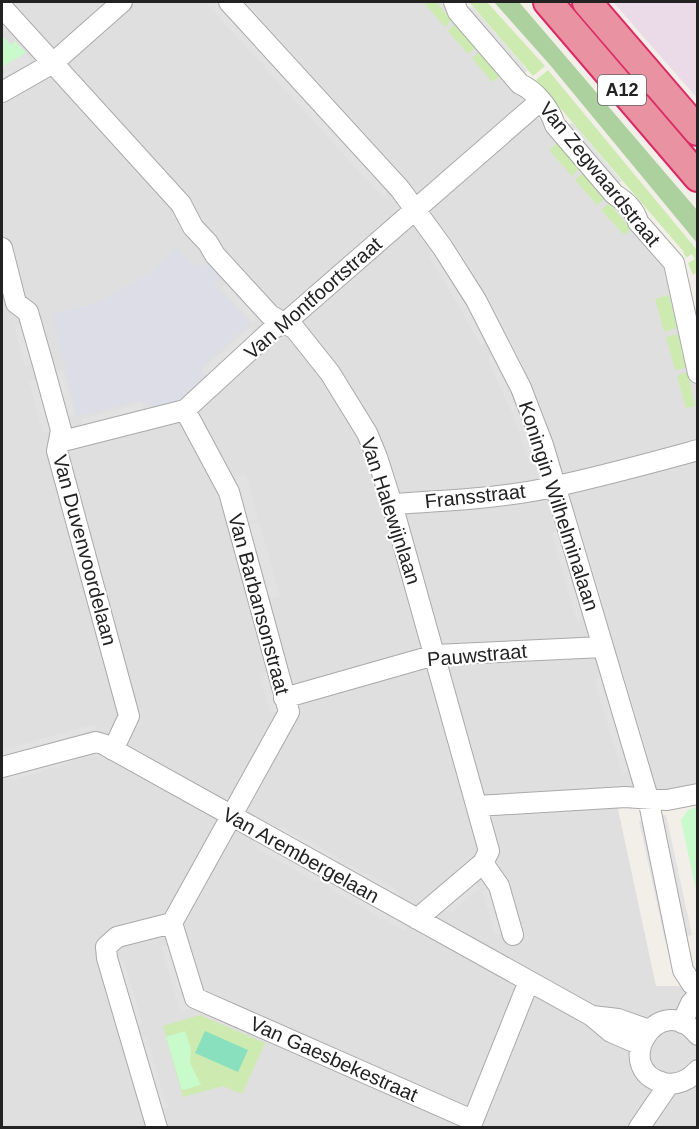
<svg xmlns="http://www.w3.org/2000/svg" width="699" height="1129" viewBox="0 0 699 1129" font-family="Arial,sans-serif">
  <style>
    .residential { fill: #e0dfdf }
    .industrial { fill: #ebdbe8 }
    .grass { fill: #cdebb0 }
    .forest { fill: #add19e }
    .park { fill: #c8facc }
    .pitch { fill: #88e0be }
    .parking { fill: #e2e2e2 }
    .plaza { fill: #dddde8 }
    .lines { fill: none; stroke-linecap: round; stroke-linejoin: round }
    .minor-casing { stroke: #a9a9a9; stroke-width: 22 }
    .highway-casing { stroke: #dc2a67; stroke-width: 32 }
    .minor { stroke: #fff; stroke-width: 20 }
    .highway { stroke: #e892a2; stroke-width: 28 }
    .labels { text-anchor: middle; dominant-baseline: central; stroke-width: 4.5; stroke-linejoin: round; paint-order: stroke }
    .shield { fill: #fff; stroke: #646464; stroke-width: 1.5 }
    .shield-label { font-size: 18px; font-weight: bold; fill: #222 }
    .street-label { font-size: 20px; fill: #222; stroke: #fff }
  </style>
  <rect width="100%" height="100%" fill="#f2efe9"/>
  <!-- residential -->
  <path class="residential" d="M2 2H441L516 89 539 119 668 268 697 379V786L618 809 656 986H697V1127L2 1128Z"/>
  <!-- industrial -->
  <path class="industrial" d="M615 2H697V98L614 3Z"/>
  <!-- grass -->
  <path class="grass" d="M425 2H436L452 20 445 27 424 3Z
    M469 2H487L545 66 533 76Z
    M455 24 476 48 468 54 448 31Z
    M479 52 500 76 492 82 472 58Z
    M548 70 697 250V272L693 275 688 263 695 259 692 254 686 258 683 251 536 80Z
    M557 143 579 169 572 176 549 150Z
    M583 173 605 199 597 205 575 180Z
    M609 203 631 229 624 235 601 210Z
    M669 295 677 328 664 332 655 299Z
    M678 334 686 368 675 370 666 337Z
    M687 372 695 406 686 408 677 376Z
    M200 1015 265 1043 242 1094 223 1086 183 1097 163 1026Z"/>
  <!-- forest -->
  <path class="forest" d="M494 2H519L697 210V243L550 65Z"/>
  <!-- park -->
  <path class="park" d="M2 35 11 45 15 41 26 53 2 67Z
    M697 807H698L697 895 681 820 688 810Z
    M185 1031 191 1049 190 1063 201 1085 182 1090 166 1037Z"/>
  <!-- pitch -->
  <path class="pitch" d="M205 1031 248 1050 238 1072 195 1053Z"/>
  <!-- parking -->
  <path class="parking" d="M205 2H219L387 187 386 198 384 199Z
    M239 2H246L404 176 403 184Z
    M473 7 517 58 528 71 517 74 462 9Z
    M26 53 32 64 2 81V67Z
    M573 123 621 180V182L611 185 561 126Z
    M436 227 443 228 454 242 502 321 542 408 556 449 553 455Z
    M432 245 446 265 485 335 483 345 481 346 453 296 429 258Z
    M230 280 261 315 253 323 221 288Z
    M25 323 36 362 25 366 14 326Z
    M249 328 257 337 209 379 201 371Z
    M493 347 508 377 536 454 532 465H530L511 411 488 360Z
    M63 370 75 415 64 418 51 373Z
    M40 379 54 430 43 433 29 382Z
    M142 402 145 413 84 430 81 419Z
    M246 474 258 519 248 522 235 477Z
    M571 516 578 520 604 605 600 612Z
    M259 522 280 596 269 599 249 525Z
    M559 523 585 611 579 621H577L552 535Z
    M615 663 622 668 648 755 645 762Z
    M602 670 631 766 625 776H623L595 682Z
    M270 671 281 710 270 713 259 674Z
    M91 725 99 728 2 756 3 750Z
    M76 756 70 763 13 780 5 777Z
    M666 815 692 935 683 937 657 817Z
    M639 821H643L669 940 665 941Z
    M282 827 336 856 339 865 273 828Z
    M253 841 326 880 317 882 257 849Z
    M349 864 397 890 400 898 341 865Z
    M473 880 480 888 451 913 443 905Z
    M328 881 408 925 405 931 331 890Z
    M493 888 506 932 495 935 482 891Z
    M171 944 190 1009 180 1012 161 947Z
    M123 958 143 1024 133 1027 114 961Z
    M147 1037 167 1108 157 1111 137 1040Z"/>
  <!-- plaza -->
  <path class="plaza" d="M177 248 193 264 209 265 221 277 213 285 250 323 204 365 201 371 209 379 183 401 152 411 150 403 136 401 77 417 52 314 96 303 144 277Z"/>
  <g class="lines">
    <!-- minor casing -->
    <g class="minor-casing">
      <path id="minor" d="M229 2 400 189 443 248 476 300 521 388 543 445 648 798 683 970 692 984 698 988
        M454 2 458 12 520 84C536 91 550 109 555 125L614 194C625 201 635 209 638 222L674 263 698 373
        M2 7 181 204 193 227 208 243 215 255 270 315 295 329 330 373 367 433 377 457 392 504 489 851 483 863 417 919
        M2 92 53 63 122 2
        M2 248 16 303 28 312 44 368 61 430 57 451 129 716 113 750
        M59 442 185 410 274 328 285 323 540 101
        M392 504C439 501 487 499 533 491 589 480 643 465 698 450
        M284 698 435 655 603 647
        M2 767 96 742 103 744 592 1016 611 1032 641 1045
        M477 806 625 797 667 800 698 794
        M483 863 499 886 513 935
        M172 923 289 712 229 492 185 410
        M172 923 195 998 472 1120
        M592 1016 618 1019 649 1030
        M682 1023 691 1003 698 996
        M698 1035C659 987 609 1069 664 1083 677 1086 689 1080 698 1070
        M157 1128 107 958 106 947 117 937 172 923
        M470 1128 529 981
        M639 1128 669 1084"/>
    </g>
    <!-- highway casing -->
    <g class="highway-casing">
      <path id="highway" d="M548 2 698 177
        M587 2 698 131"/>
    </g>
    <!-- minor -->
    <use href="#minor" class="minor"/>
    <!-- highway -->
    <use href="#highway" class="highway"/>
  </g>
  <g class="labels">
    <!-- shield labels -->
    <rect class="shield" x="598" y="75" width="48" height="30" rx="4.5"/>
    <g class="shield-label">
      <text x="622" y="90">A12</text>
    </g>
    <!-- street labels -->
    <g class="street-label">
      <text transform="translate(600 174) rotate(51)">Van Zegwaardstraat</text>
      <text transform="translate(313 298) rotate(-41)">Van Montfoortstraat</text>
      <text transform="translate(475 496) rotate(-6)">Fransstraat</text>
      <text transform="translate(559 506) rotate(72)">Koningin Wilhelminalaan</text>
      <text transform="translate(391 511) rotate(72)">Van Halewijnlaan</text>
      <text transform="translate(85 550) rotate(75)">Van Duvenvoordelaan</text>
      <text transform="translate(259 604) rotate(75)">Van Barbansonstraat</text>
      <text transform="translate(477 655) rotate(-5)">Pauwstraat</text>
      <text transform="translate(301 855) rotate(29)">Van Arembergelaan</text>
      <text transform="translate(334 1059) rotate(24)">Van Gaesbekestraat</text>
    </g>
  </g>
  <!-- border -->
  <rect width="699" height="1129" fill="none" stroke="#222222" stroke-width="6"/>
</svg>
